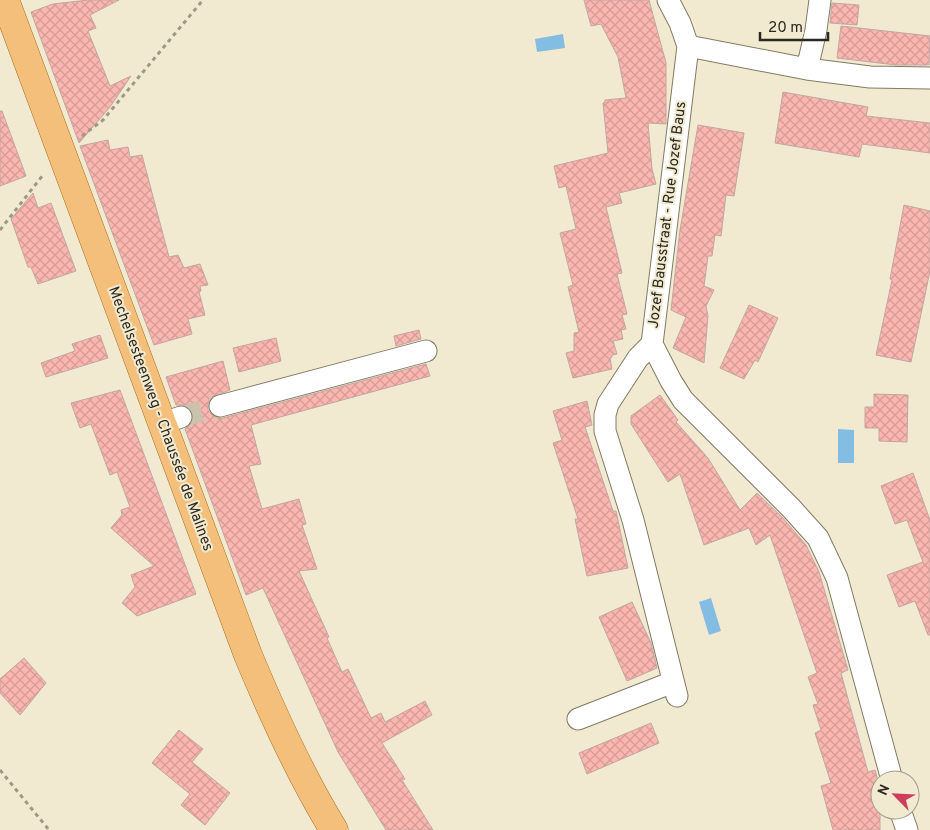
<svg xmlns="http://www.w3.org/2000/svg" width="930" height="830" viewBox="0 0 930 830" font-family="Overpass,sans-serif">
  <style>
    .water { fill: #84bde2 }
    .building { fill: url(#building-cross-hatch); stroke: #c2a6a3 }
    .lines { fill: none; stroke-linecap: round; stroke-linejoin: round }
    .minor-tunnel { stroke: #c9c3ad; stroke-width: 21; stroke-dasharray: 21 11; stroke-linecap: butt }
    .minor-casing { stroke: #817b65; stroke-width: 23 }
    .major-casing { stroke: #a86f20; stroke-width: 29 }
    .path { stroke: #9e9886; stroke-width: 3; stroke-dasharray: 4 4; stroke-linecap: butt }
    .minor { stroke: #fff; stroke-width: 21 }
    .major { stroke: #f3bf7a; stroke-width: 28 }
    .labels { text-anchor: middle; dominant-baseline: central; stroke-width: 4; stroke-linejoin: round; paint-order: stroke }
    .street-label { font-size: 15px; fill: #2b281f; stroke: #f1ead1 }
  </style>
  <defs>
    <pattern id="building-cross-hatch" width="8" height="8" patternUnits="userSpaceOnUse" patternTransform="scale(1.25)"><rect width="8" height="8" fill="#fab6af"/><path d="M0 0l8 8M0 8l8-8" fill="none" stroke="#d69c96"/></pattern>
  </defs>
  <rect width="100%" height="100%" fill="#f1ead1"/>
  <!-- water -->
  <path class="water" d="M563 34 565 48 537 52 535 39Z
    M838 429 854 430V463H838Z
    M711 598 721 631 709 635 699 602Z"/>
  <!-- building -->
  <path class="building" d="M88 0H119L90 15 96 28 88 31 110 86 131 76 110 107 79 143 31 12 53 4Z
    M584 0H649L666 63V124L648 123 652 169 656 184 619 193 622 203 606 207 622 273 617 274 627 314 622 315 626 329 621 330 623 339 613 341 617 354 612 355V357L610 358 612 369 573 378 566 353 574 351V333L579 332 568 287 573 285 560 233 576 229 566 186 559 188 554 166 608 153 603 103 605 102V100L626 98 618 57 601 24 591 26Z
    M832 3 859 5 857 25 830 23Z
    M841 26 930 36 929 65H896L837 58Z
    M783 92 868 107 866 116 930 123V153L862 144 859 157 775 143Z
    M0 111H2L26 176 0 186Z
    M698 125 744 133 734 196 726 195 721 236 715 235 712 256H708L704 286 714 290 706 306 708 316 704 363 673 348 686 317 671 310 680 230Z
    M108 140 110 150 128 147 130 157 142 155 169 257 178 255 184 268 200 264 208 285 200 286 201 291 199 292 205 315 188 319 192 334 154 345 80 146Z
    M33 193 38 208 51 203 76 271 38 284 31 267H28L11 219Z
    M904 205 930 211V271L911 362 876 355 892 280 890 279Z
    M749 305 778 318 758 362 755 360 744 379 720 368Z
    M419 330 421 339 396 346 394 336Z
    M100 335 108 358 46 377 41 363 75 351 72 344Z
    M276 338 281 361 239 372 233 348Z
    M223 361 230 390 212 397 208 403V410L211 414 217 418H223L426 364 430 376 251 425 261 464 249 466 262 509 299 499 306 524 302 525 317 569 299 571 329 637 327 638 342 672 348 669 371 718 381 713 385 722 425 701 432 715 382 743 405 779 402 780 433 830H386L338 752 263 588 246 595 185 429 190 425 193 420V412L189 408 184 405H176L166 377Z
    M120 390 196 594 137 616 122 603 135 587 131 575 154 566 111 528 122 515 121 510 130 507 117 472 110 475 91 424 80 428 71 403Z
    M874 394 908 395 907 442 879 441V428H865V407H874Z
    M660 395 678 420 676 422 708 458 740 510 757 493 782 517 806 545 819 572 848 670 841 673 868 772 875 770 880 788V830H833L821 786 831 783 815 733 821 730 813 705 818 704 808 677 817 673 770 535 756 545 749 528 704 545 680 474 668 482 631 424V416Z
    M587 401 592 425 585 427 613 511H616L628 568 587 576 575 519H578L553 443 562 440 553 411Z
    M913 473 930 520V635H928L915 601 899 607 887 575 923 562 907 520 895 524 881 486Z
    M632 602 651 643 657 668 627 681 599 617Z
    M24 658 46 683 20 715 0 693V679Z
    M651 723 659 743 587 774 579 753Z
    M179 730 203 749 192 762 230 793 205 825 181 805 190 794 152 763Z"/>
  <g class="lines">
    <!-- minor-tunnel -->
    <path class="minor-tunnel" d="M181 417 220 406"/>
    <!-- minor casing -->
    <g class="minor-casing">
      <path id="minor" d="M668 0 680 23 688 46 652 344 671 381 683 400 791 508 818 538 837 578 892 780
        M688 46 807 69 870 77 930 78
        M807 69 816 30 820 0
        M652 344 638 358 608 404 605 415V431L633 520 677 696
        M220 406 426 351
        M161 424 181 417
        M578 719 673 682
        M900 810 907 830"/>
    </g>
    <!-- major casing -->
    <g class="major-casing">
      <path id="major" d="M5 0 248 655C273 715 300 775 334 830"/>
    </g>
    <!-- path -->
    <path class="path" d="M82 136 103 120 203 0
      M0 230 43 175
      M0 770 49 830"/>
    <!-- minor -->
    <use href="#minor" class="minor"/>
    <!-- major -->
    <use href="#major" class="major"/>
  </g>
  <g class="labels">
    <!-- street labels -->
    <g class="street-label">
      <text transform="translate(668 215) rotate(-83)">Jozef Bausstraat - Rue Jozef Baus</text>
      <text transform="translate(160 419) rotate(70)">Mechelsesteenweg - Chaussée de Malines</text>
    </g>
  </g>
  <!-- north arrow -->
  <g transform="translate(895 795) rotate(294)"><circle r="24" fill="#f1ead1" stroke="#a29c8a"/>
  <path d="M0-4L9 19L0 12L-9 19Z" fill="#cd3e5e"/>
  <text y="-8" font-size="14" font-weight="bold" text-anchor="middle" fill="#2b281f">N</text>
  </g>
  <!-- scale -->
  <path d="M760 32v8h68v-8" fill="none" stroke="#2b281f" stroke-width="2.5"/>
  <text x="768" y="32" font-size="15" fill="#2b281f" stroke="#f1ead1" stroke-width="4" paint-order="stroke">20 m</text>
</svg>
